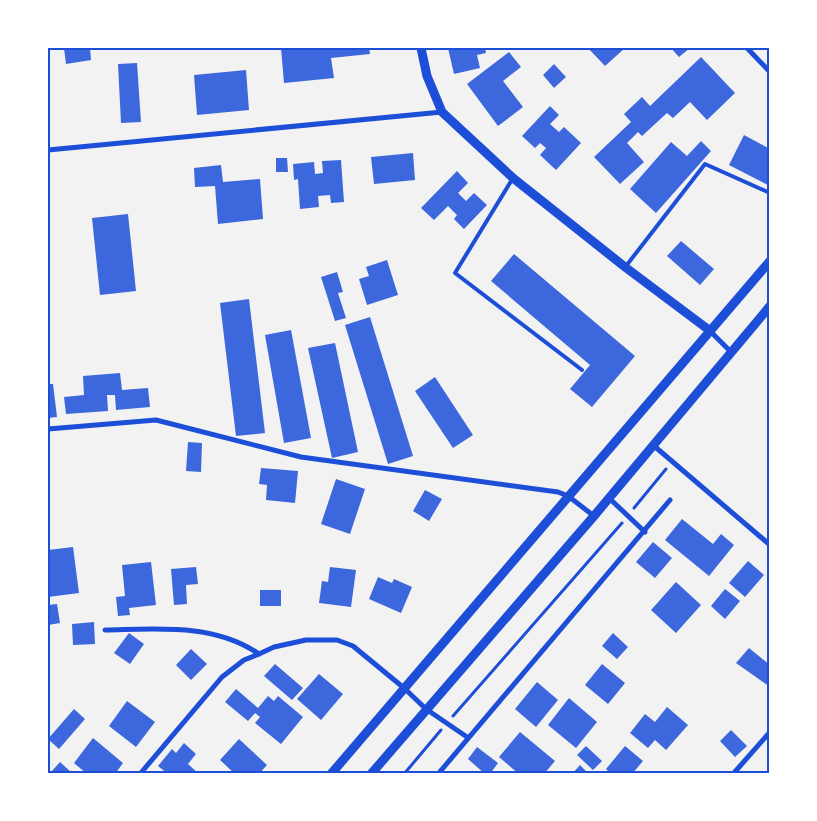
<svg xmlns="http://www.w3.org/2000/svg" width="817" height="821" viewBox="0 0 817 821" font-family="'PT Sans Narrow',sans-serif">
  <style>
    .building { fill: #3d67dc }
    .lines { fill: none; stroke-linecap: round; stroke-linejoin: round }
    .path { stroke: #1d4ed8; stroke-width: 3 }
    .service { stroke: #1d4ed8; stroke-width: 4 }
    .minor { stroke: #1d4ed8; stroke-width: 5 }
    .tertiary { stroke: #1d4ed8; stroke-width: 9 }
    .neatline { fill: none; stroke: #1d4ed8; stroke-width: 2 }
  </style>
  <rect width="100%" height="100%" fill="#f2f2f2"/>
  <!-- building -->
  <path class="building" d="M64 48H90L91 60 66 64Z
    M281 48H369L370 54 331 58 334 78 284 83Z
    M448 48H485L486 53 477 55 480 68 454 74Z
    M588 48H625L605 66Z
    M671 48H690L679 57Z
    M509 52 521 67 503 81 523 107 498 126 467 84Z
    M701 57 735 93 707 120 690 102 673 118 667 113 642 136 638 132 627 143 644 162 620 184 594 157 631 122 624 114 642 97 650 106Z
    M137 63 141 122 121 123 118 64Z
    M554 64 566 77 554 88 543 75Z
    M246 70 249 110 197 115 194 75Z
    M550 106 559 115 550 124 559 132 564 127 581 143 556 170 540 155 546 148 540 143 535 148 522 136Z
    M744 135 770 149V186L729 165Z
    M701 141 711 151 656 213 630 189 671 142 687 156Z
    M413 153 415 180 374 184 371 157Z
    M276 158H287L288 172H276Z
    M341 160 344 202 331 203 330 195 318 196 319 207 300 209 298 179 294 180 293 164 314 162 315 174 323 173 322 161Z
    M221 165 223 182 260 179 263 219 218 224 215 186 195 187 194 168Z
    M457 171 468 183 458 193 466 201 474 193 487 205 464 229 454 219 457 215 448 206 434 220 421 208Z
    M128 214 136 291 100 295 92 218Z
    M681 241 714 269 700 285 667 256Z
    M514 254 635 356 592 407 570 389 590 365 491 281Z
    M387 260 398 295 367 305 359 279 369 276 366 267Z
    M337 272 343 292 338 293 346 318 335 321 321 277Z
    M249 299 265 433 236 436 220 303Z
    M370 317 413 456 388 464 345 325Z
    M291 330 311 438 284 443 265 335Z
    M335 343 358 452 332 458 308 348Z
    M120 373 122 390 148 388 150 407 116 410 115 395H107L108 411 66 414 64 397 84 395 83 376Z
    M435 377 473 435 453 448 415 391Z
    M48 384H53L57 417 48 418Z
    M188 442 202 443 201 472 186 471Z
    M261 468 298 471 295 503 266 500 267 485 259 484Z
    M336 479 365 489 350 534 321 524Z
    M425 490 442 499 429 521 413 511Z
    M682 519 713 544 721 534 734 545 709 576 665 540Z
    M653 542 672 558 655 578 636 562Z
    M73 547 79 593 48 597V550Z
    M748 561 764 575 745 597 729 583Z
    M151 562 156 605 129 608 130 615 118 616 116 597 125 596 122 565Z
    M196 567 198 584 186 585 187 604 174 605 171 569Z
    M330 567 356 570 351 607 319 603 322 581 328 582Z
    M378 577 392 583 394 579 412 587 401 613 369 599Z
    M676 582 701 605 676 633 651 610Z
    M725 589 740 601 725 619 711 606Z
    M260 590H281V606H260Z
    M57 604 60 623 48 625V605Z
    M94 622 95 644 73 645 72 624Z
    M129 633 144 644 130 664 114 653Z
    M613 633 628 647 617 659 602 646Z
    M749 648 770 665V687L736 663Z
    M191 649 207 664 191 680 176 665Z
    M275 664 303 688 292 700 264 676Z
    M602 664 625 683 608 704 585 685Z
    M319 674 343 694 321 720 297 699Z
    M537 682 558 700 536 727 515 709Z
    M236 689 258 708 268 696 274 701 278 696 303 717 281 744 255 723 260 717 255 713 248 721 225 702Z
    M569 698 597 722 576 748 548 725Z
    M127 701 155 722 136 747 109 726Z
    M667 707 688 725 666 750 655 740 648 748 630 733 645 714 655 722Z
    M74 709 85 719 59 749 48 739Z
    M731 730 747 746 735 757 720 741Z
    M520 732 555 761 544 774H519L499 757Z
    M93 738 123 763 115 774H87L74 763Z
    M239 739 267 765 259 774H235L220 760Z
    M184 743 196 754 188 764 199 774H168L158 766 172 749 176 753Z
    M586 746 602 761 593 770 577 755Z
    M625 746 643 761 632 774H611L606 769Z
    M477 747 498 763 490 774H485L468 759Z
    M60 762 73 774H54L52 771Z
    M580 765 589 774H572Z"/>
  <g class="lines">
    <!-- path -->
    <path class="path" d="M634 508 666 469
      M453 716 622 523
      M404 774 441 730"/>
    <!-- service -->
    <path class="service" d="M513 178 455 273 582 370
      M626 266 705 164 770 193"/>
    <!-- minor -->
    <path class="minor" d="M747 48 770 72
      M48 150 442 112
      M709 330 731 352
      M48 429 156 420 301 457 558 492 568 496 594 516
      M653 445 770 545
      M609 498 645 532
      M105 630C158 629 214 623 259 654
      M140 774 222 677 244 660 259 654 274 647 306 640H337L353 646 404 688 426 709 467 737
      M438 774 670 500
      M733 774 770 732"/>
    <!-- tertiary -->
    <path class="tertiary" d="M421 48 427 76 442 112 513 178 625 267 709 330
      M331 774 770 261
      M371 774 594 516 770 306"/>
  </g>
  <!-- border -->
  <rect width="817" height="821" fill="none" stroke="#ffffff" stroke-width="98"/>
  <rect x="49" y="49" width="719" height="723" class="neatline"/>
</svg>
